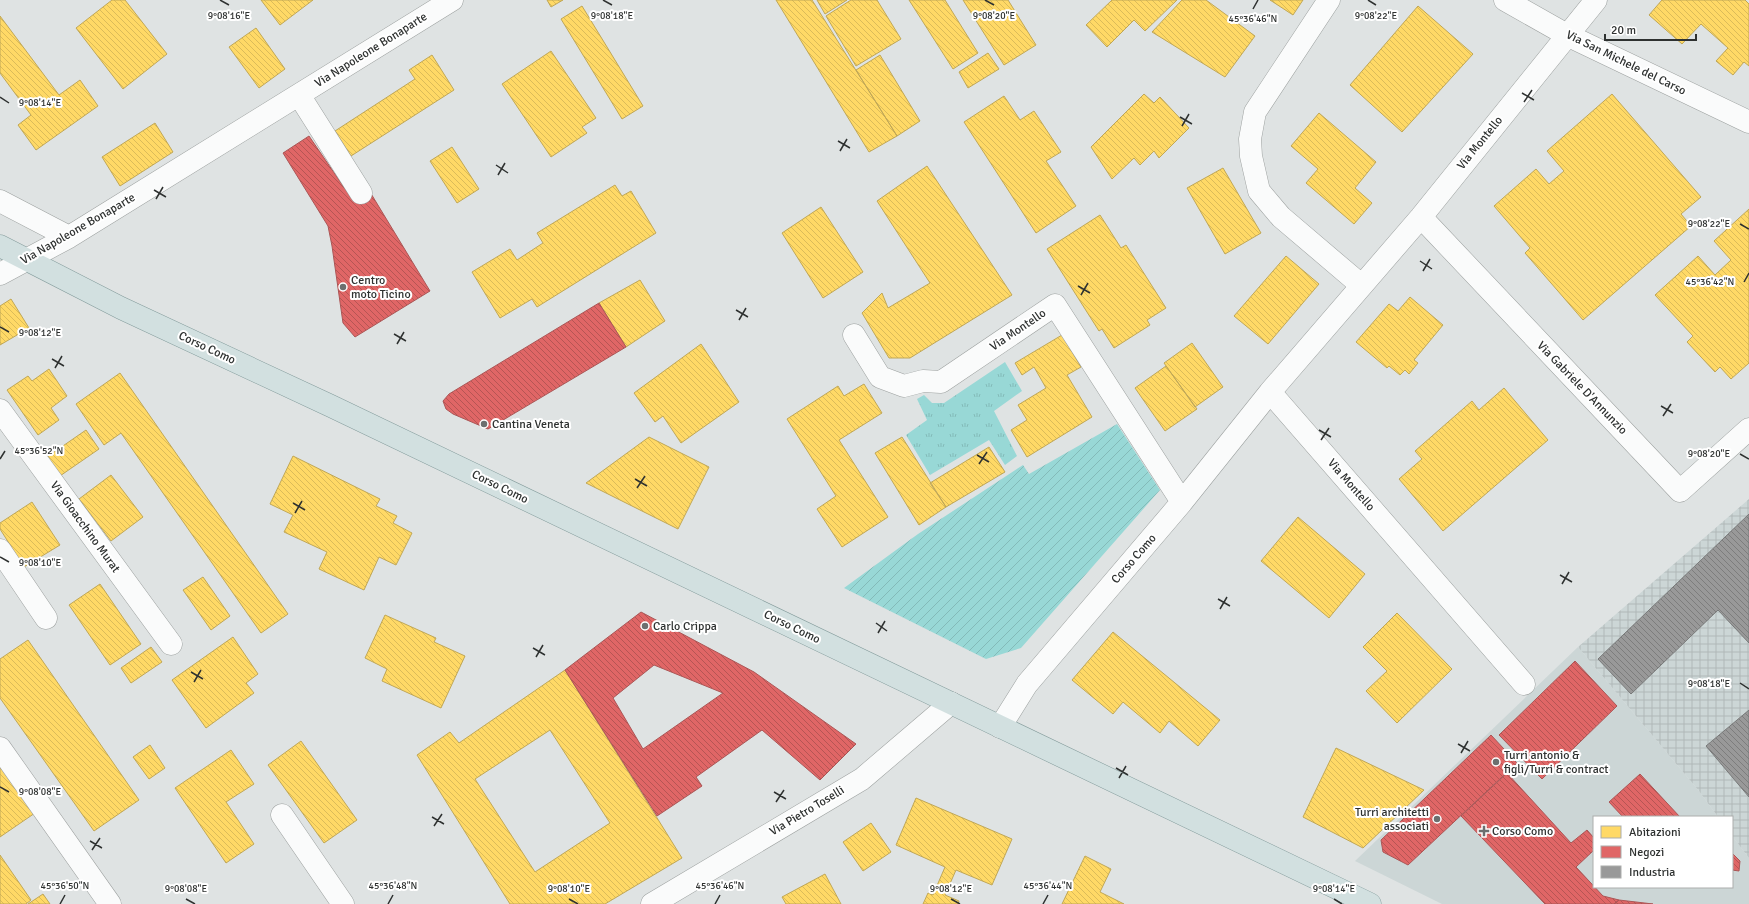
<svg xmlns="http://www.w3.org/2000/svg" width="1749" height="904" viewBox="0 0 1749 904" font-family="Signika,sans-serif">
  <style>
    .built { fill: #ccd6d6 }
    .industrial { fill: url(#industrial-grid) }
    .grass { fill: url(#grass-tufts) }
    .garden { fill: url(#garden-furrows) }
    .homes { fill: url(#homes-back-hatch); stroke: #c0a756; fill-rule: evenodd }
    .shops { fill: url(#shops-back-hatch); stroke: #ab5656; fill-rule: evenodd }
    .industry { fill: url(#industry-back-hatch); stroke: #797a7a }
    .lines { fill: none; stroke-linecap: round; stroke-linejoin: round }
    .minor-casing { stroke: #9ca09f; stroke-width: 23 }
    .major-casing { stroke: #839b9b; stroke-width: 23 }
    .minor { stroke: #fafbfb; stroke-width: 22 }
    .major { stroke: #d2e0e0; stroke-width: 22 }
    .ticks { fill: none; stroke: #2e3130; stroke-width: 1.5 }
    .poi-dot { fill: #6c6f6f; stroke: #fff; stroke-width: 1.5 }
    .labels { text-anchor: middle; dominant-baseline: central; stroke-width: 4; stroke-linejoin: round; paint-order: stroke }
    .street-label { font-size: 12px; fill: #2e3130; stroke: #fff }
    .poi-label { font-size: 12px; fill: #2e3130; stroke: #fff; text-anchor: start }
    .ticks-label { font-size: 10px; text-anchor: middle; fill: #2e3130; stroke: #fff; stroke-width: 4; stroke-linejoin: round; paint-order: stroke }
  </style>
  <defs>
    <pattern id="industrial-grid" width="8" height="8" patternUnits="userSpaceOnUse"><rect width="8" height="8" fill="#ccd6d6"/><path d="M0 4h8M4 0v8" fill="none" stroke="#b0b8b8"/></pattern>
    <pattern id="grass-tufts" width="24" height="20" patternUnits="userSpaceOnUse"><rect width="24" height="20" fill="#98d8d6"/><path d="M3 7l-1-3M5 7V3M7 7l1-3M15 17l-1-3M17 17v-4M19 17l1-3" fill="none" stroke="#83bab8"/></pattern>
    <pattern id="garden-furrows" width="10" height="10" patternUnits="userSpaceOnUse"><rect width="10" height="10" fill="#98d8d6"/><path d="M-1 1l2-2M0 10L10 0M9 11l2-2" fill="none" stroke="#83bab8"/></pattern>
    <pattern id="homes-back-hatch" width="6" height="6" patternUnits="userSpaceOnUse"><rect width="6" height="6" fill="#ffd966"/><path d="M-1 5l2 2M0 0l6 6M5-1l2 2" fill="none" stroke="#dbbb59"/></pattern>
    <pattern id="shops-back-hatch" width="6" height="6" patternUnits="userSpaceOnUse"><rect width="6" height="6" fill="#e06666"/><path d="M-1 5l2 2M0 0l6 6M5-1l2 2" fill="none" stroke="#b65554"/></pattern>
    <pattern id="industry-back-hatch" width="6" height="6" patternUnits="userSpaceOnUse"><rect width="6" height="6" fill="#999"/><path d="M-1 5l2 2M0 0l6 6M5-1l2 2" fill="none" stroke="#7d7d7d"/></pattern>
  </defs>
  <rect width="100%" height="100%" fill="#dfe3e3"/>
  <!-- built -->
  <path class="built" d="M1578 647 1699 791 1718 817H1594V887H1732V836L1749 858V904H1442L1355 861Z"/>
  <!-- industrial -->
  <path class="industrial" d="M1749 499V858L1732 836V817H1718L1699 791 1578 647Z"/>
  <!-- grass -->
  <path class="grass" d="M1005 362 1022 391 994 411 1017 456 1005 465 989 440 930 475 906 435 927 420 917 399 924 395 932 403H944Z"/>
  <!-- garden -->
  <path class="garden" d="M1117 424 1160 490 1021 648 986 659 844 588 918 534 1023 465 1029 474Z"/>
  <!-- homes -->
  <path class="homes" d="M112 0H125L167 54 123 89 76 28Z
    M261 0H313L280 25Z
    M547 0H563L551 7Z
    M776 0H812L897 136 869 152Z
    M817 0H847L825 14Z
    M851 0H877L901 39 856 66 826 16Z
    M909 0H945L978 53 953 69Z
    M963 0H1008L1036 45 1004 65Z
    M1112 0H1177L1145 31 1134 20 1107 47 1086 25Z
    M1182 0H1206L1255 36 1225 77 1152 32Z
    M1270 0H1303L1293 15Z
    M1662 0H1745L1749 4V66L1744 62 1733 75 1716 61 1728 48 1701 24 1682 44 1649 15Z
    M582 6 643 106 622 119 561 19Z
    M1418 6 1473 54 1402 132 1350 85Z
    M0 16 59 95 80 80 98 106 36 150 18 125 31 115 0 73Z
    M256 28 285 69 259 88 229 47Z
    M551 51 596 118 582 127 587 133 551 157 502 84Z
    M988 53 999 69 968 88 959 72Z
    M432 55 454 90 351 156 335 131 415 79 409 70Z
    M880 55 920 121 897 136 856 70Z
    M1144 94 1154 103 1160 97 1189 128 1159 158 1154 151 1140 165 1134 158 1112 179 1091 147Z
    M1612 94 1701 197 1681 214 1691 226 1583 320 1525 253 1530 248 1494 206 1536 169 1549 184 1564 171 1547 151Z
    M1004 96 1020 120 1034 111 1061 152 1046 161 1076 206 1036 233 964 122Z
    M1319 113 1376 162 1355 188 1372 203 1354 224 1306 183 1318 169 1291 146Z
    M155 123 173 152 120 186 102 157Z
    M452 147 479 189 457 203 430 161Z
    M927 166 1012 295 910 358H889L862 313 882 293 888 308 930 283 877 201Z
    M1223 168 1261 233 1225 254 1187 188Z
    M615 185 622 196 631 191 656 233 537 307 532 299 500 318 472 272 510 249 517 260 543 243 537 233Z
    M821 207 863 272 823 298 782 233Z
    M1749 209V363L1731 379 1720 367 1715 372 1687 342 1693 336 1655 295 1698 256 1715 275 1731 260 1714 241Z
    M1100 215 1121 248 1126 245 1166 308 1147 320 1150 325 1114 348 1102 329 1099 331 1047 249Z
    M1286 256 1319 284 1268 344 1234 316Z
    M640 280 665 321 626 347 599 303Z
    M1410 297 1443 325 1414 360 1418 363 1409 374 1405 370 1400 375 1389 366 1387 368 1356 342 1389 304 1398 311Z
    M11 299 29 328 0 345V306Z
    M1062 335 1081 367 1067 375 1092 417 1027 457 1011 430 1027 420 1018 405 1046 388 1034 367 1022 375 1015 363Z
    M1192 343 1223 387 1195 407 1164 363Z
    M701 344 739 402 681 443 663 416 655 422 634 393Z
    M1166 366 1197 409 1165 431 1135 388Z
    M49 369 67 396 51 408 59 420 38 435 7 390 28 376 32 381Z
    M120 373 288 614 261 633 121 433 104 445 76 404Z
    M864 384 882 413 839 440 888 517 842 547 817 509 836 496 787 419 838 386 844 396Z
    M1504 388 1548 440 1443 531 1399 479 1422 459 1415 451 1472 401 1479 410Z
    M86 430 99 449 57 478 44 459Z
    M649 437 709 467 678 529 586 483Z
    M902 437 946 507 919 525 875 453Z
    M989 447 1005 472 946 507 930 483Z
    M293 456 380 499 376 506 397 516 393 523 412 533 396 565 379 557 364 590 319 569 327 552 284 532 293 515 270 504Z
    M111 475 143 517 111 541 79 499Z
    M32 502 60 545 24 567 0 529V523Z
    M1298 517 1365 574 1329 618 1261 561Z
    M203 577 230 616 211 630 183 590Z
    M100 584 141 644 110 665 69 605Z
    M1397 613 1452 669 1397 723 1366 691 1387 671 1363 647Z
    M385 615 436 638 434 642 465 656 441 708 382 681 387 669 365 658Z
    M1113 632 1220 720 1198 746 1169 721 1160 733 1123 702 1113 714 1072 680Z
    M233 637 258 674 246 683 254 693 206 728 172 680Z
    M28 640 139 800 94 831 0 698V659Z
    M151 647 162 662 131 683 121 668Z
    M565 670 682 858 605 904H510L417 755 450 732 459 743ZM550 730 610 823 535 872 475 779Z
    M301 741 357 820 324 843 268 765Z
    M150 745 165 768 149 779 133 757Z
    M1336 748 1424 790 1363 848 1303 817Z
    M231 750 254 784 226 802 254 844 226 863 175 788Z
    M0 762 35 813 0 837Z
    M916 798 1012 839 992 885 956 870 945 895 959 901 958 904H923L928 893 933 895 945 867 896 845Z
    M871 823 891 852 863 871 843 842Z
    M0 855 31 900 26 904H0Z
    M1085 856 1111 869 1100 892 1124 904H1062Z
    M825 874 841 904H786L782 897Z
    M43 894 50 904H28Z"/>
  <!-- shops -->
  <path class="shops" d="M309 136 354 202 370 192 430 291 355 337 343 323 332 246 328 226 283 153Z
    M599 303 626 347 488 429 453 414 446 409 443 401 449 394Z
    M641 612 754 672 856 744 820 780 762 730 696 777 702 786 657 816 565 670ZM654 665 723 693 643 749 613 698Z
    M1575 661 1617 706 1542 779 1499 735Z
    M1491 735 1517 763 1408 865 1383 852 1381 840Z
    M1507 773 1571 843 1587 830 1594 838V850L1576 867 1603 896 1619 900 1614 904H1545L1461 816Z
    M1640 774 1680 817H1623L1609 802Z
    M1732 853 1740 861 1739 871 1732 870Z
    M1619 900 1653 904H1614Z"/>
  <!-- industry -->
  <path class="industry" d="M1749 514V643L1718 610 1631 694 1598 659Z
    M1749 710V797L1706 746Z"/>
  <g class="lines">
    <!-- minor casing -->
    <g class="minor-casing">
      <path id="minor" d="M1329 0 1255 112 1250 139 1251 156 1259 191 1281 217 1361 285
        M1505 0 1567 35 1749 122
        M299 95 361 193
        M0 201 69 237
        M1421 217 1680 491 1749 429
        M0 274 69 237 452 0
        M854 335 880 377 904 386 923 381 941 382 1055 305 1182 502
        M1270 392 1524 684
        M0 410 171 644
        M0 550 46 618
        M1000 727 1027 684 1182 502 1270 392 1421 217 1596 0
        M0 748 110 904
        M282 815 343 904
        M652 904 862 779 951 703"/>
    </g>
    <!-- major casing -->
    <g class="major-casing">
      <path id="major" d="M0 246 121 308 331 406 1370 904"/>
    </g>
    <!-- minor -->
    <use href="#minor" class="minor"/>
    <!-- major -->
    <use href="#major" class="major"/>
  </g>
  <!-- ticks -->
  <path class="ticks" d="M220 0 229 5M603 0 612 5M985 0 994 5M1368 0 1376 5M1253 9 1258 0M1522 93 1534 100M0 97 9 103M1524 102 1532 90M1180 117 1192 124M1182 126 1189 114M838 141 850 148M840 151 847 139M496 165 508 173M498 175 505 163M154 190 166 197M156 199 163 187M1740 224 1749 229M1420 261 1432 269M1423 271 1430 259M1744 282 1749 273M1078 286 1090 293M1081 295 1088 283M736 310 748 317M739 320 746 308M0 327 9 332M394 334 406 341M397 344 404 332M52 359 64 366M55 368 62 356M1661 406 1673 413M1663 416 1671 404M1319 430 1331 437M1321 440 1329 428M1740 454 1749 459M977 455 989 462M0 459 5 451M979 464 987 452M635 479 647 486M637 488 645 476M293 503 305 510M295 513 302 501M0 557 9 562M1560 575 1572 582M1562 584 1569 572M1218 599 1230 606M1220 609 1227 597M876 623 887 631M878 633 885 621M533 648 545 655M536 657 543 645M191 672 203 679M194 682 201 670M1740 683 1749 689M1458 744 1470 751M1461 753 1468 741M1116 768 1128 775M1119 778 1126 766M0 787 9 792M774 792 786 799M776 802 784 790M432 817 444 824M434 826 442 814M90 841 102 848M92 850 100 838M186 899 195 904M569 899 578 904M951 899 960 904M1334 899 1342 904M60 904 65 895M388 904 393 895M715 904 720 895M1043 904 1048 895"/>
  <!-- markers -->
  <g class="poi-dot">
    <circle cx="343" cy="287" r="4"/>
    <circle cx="484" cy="424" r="4"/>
    <circle cx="645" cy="626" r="4"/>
    <circle cx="1496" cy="762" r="4"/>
    <circle cx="1437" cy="819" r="4"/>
    <path d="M1482 825h4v4h4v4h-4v4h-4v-4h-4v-4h4z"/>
  </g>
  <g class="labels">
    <!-- street labels -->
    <g class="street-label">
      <text transform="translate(371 50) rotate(-32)">Via Napoleone Bonaparte</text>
      <text transform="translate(1626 63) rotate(26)">Via San Michele del Carso</text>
      <text transform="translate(1480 143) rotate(-51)">Via Montello</text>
      <text transform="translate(78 229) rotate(-30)">Via Napoleone Bonaparte</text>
      <text transform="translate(1018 330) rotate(-34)">Via Montello</text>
      <text transform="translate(207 348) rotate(25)">Corso Como</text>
      <text transform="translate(1582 388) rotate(46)">Via Gabriele D'Annunzio</text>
      <text transform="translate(1351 485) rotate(49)">Via Montello</text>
      <text transform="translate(500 487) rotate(26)">Corso Como</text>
      <text transform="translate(85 527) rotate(54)">Via Gioacchino Murat</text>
      <text transform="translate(1134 559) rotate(-49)">Corso Como</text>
      <text transform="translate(792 627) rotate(26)">Corso Como</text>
      <text transform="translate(807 811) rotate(-31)">Via Pietro Toselli</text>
    </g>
    <!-- poi labels -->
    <g class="poi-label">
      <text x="351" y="280">Centro<tspan x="351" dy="14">moto Ticino</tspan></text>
      <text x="492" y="424">Cantina Veneta</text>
      <text x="653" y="626">Carlo Crippa</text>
      <text x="1504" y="755">Turri antonio &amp;<tspan x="1504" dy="14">figli/Turri &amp; contract</tspan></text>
      <text x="1429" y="812" text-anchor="end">Turri architetti<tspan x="1429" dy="14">associati</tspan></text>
      <text x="1492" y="831">Corso Como</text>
    </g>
  </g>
  <g class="ticks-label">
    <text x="229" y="19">9°08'16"E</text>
    <text x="612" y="19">9°08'18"E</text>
    <text x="994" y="19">9°08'20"E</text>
    <text x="1376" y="19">9°08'22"E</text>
    <text x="1253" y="22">45°36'46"N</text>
    <text x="40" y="106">9°08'14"E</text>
    <text x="1709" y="227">9°08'22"E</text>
    <text x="1710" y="285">45°36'42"N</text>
    <text x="40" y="336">9°08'12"E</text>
    <text x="39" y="454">45°36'52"N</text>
    <text x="1709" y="457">9°08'20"E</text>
    <text x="40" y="566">9°08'10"E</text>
    <text x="1709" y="687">9°08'18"E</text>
    <text x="40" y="795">9°08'08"E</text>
    <text x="65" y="889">45°36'50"N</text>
    <text x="393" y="889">45°36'48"N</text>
    <text x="720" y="889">45°36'46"N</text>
    <text x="1048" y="889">45°36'44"N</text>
    <text x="186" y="892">9°08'08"E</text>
    <text x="569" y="892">9°08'10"E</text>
    <text x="951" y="892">9°08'12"E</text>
    <text x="1334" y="892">9°08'14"E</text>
  </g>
  <!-- legend -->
  <rect x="1593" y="816" width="140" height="72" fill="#ffffff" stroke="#abadac"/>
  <rect x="1601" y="826" width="20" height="12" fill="#ffd966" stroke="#abadac"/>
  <text x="1629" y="836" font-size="12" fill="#2e3130">Abitazioni</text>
  <rect x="1601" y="846" width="20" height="12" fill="#e06666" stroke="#abadac"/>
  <text x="1629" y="856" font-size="12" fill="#2e3130">Negozi</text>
  <rect x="1601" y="866" width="20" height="12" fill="#999999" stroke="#abadac"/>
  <text x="1629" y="876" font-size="12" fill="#2e3130">Industria</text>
  <!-- scale -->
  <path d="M1605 34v6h91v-6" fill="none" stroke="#2e3130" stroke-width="2"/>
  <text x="1611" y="34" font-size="12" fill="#2e3130" stroke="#ffffff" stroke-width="3" paint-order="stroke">20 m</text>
</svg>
